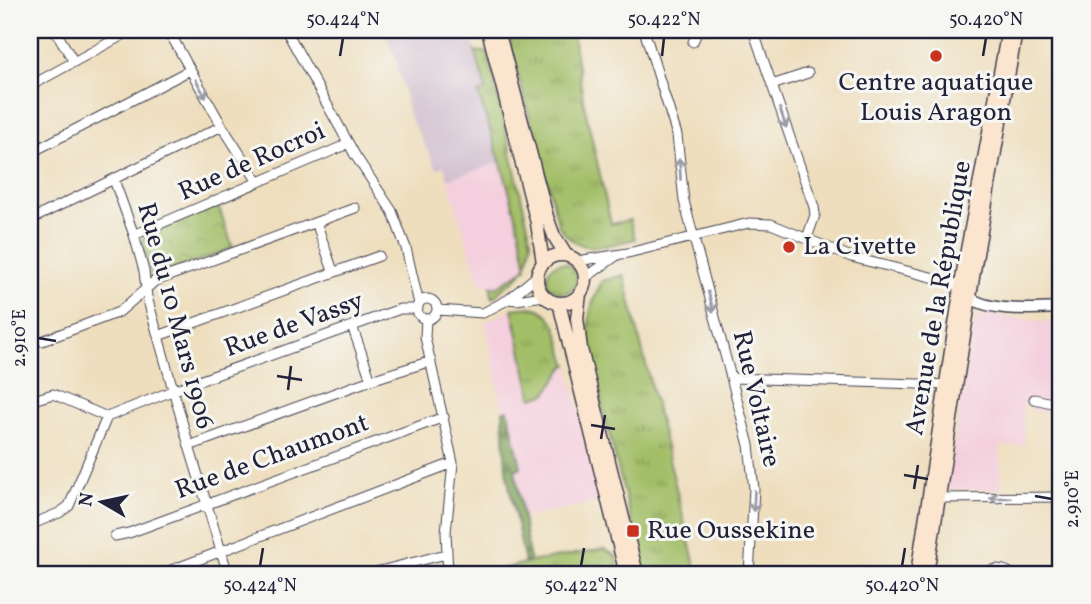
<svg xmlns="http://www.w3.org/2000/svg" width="1091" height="604" viewBox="0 0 1091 604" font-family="Vollkorn,serif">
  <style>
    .built { fill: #f4cfdd }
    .industrial { fill: #d0bdcd }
    .grass { fill: url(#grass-tufts); stroke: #627050; stroke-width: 2 }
    .forest { fill: url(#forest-firs); stroke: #52644b; stroke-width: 2 }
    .park { fill: url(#park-crowns); stroke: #627050; stroke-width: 2 }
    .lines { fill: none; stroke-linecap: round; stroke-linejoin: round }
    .minor-casing { stroke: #413e4e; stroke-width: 11 }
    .tertiary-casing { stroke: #413e4e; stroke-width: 13 }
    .secondary-casing { stroke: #413e4e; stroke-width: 15 }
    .minor { stroke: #fff; stroke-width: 9 }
    .tertiary { stroke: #fff; stroke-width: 10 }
    .secondary { stroke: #fbe5cf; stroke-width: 12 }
    .oneway { stroke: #9c9ca7 }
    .ticks { fill: none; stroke: #22223b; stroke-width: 2.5 }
    .poi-dot { fill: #c8321e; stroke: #f6f6f2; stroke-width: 2.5 }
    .labels { text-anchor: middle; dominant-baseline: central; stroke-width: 6; stroke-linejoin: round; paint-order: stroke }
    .poi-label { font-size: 26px; fill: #22223b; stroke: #f6f6f2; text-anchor: start }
    .street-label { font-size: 26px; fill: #22223b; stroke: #f6f6f2 }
    .neatline { fill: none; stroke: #22223b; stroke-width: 2.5 }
    .ticks-label { font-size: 18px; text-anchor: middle; fill: #22223b }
  </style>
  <defs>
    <pattern id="grass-tufts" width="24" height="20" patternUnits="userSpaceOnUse" patternTransform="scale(1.75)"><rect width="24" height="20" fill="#a2be66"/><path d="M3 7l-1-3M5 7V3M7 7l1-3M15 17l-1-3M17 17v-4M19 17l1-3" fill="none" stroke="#849a55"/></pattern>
    <pattern id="forest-firs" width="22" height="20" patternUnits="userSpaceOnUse" patternTransform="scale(1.75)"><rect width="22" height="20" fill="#81a55b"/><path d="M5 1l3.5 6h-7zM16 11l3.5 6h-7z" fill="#69864c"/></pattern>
    <pattern id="park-crowns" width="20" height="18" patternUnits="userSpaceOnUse" patternTransform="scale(1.75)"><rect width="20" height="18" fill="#a2be66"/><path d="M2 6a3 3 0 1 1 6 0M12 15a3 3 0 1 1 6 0" fill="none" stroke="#849a55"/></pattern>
  </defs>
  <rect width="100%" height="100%" fill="#f6f6f2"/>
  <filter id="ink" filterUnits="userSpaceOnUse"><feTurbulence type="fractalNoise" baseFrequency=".0143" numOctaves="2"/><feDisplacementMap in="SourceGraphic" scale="14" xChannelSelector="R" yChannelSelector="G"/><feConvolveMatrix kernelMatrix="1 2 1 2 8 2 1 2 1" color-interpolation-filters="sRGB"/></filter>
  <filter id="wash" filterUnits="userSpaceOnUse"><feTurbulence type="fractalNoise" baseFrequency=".00686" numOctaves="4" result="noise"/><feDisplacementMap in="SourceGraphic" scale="28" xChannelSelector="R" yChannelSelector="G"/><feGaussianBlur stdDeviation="1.57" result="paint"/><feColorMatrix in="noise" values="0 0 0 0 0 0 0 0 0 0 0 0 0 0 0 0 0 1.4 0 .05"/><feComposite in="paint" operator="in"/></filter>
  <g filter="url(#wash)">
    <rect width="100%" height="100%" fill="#eedebd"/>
    <!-- built -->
    <path class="built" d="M501 162 521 234 527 268 498 286 480 285 448 179Z
      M512 309 532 398 546 394 565 366 568 365 600 502 514 519 506 470 503 411 485 322Z
      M985 313 1044 322 1061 319V410L1033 411V402L1023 403 1024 446H1000L1001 489H947L974 321Z"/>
    <!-- industrial -->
    <path class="industrial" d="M384 30H470L486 90 478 93 501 162 448 179 444 166 437 169 408 113 401 78 396 67 398 65Z"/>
    <!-- grass -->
    <path class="grass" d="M506 30H572L584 104 611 224 630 220 635 239C605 246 579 257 559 226Z
      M475 51 488 53 531 239C530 263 525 274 505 287 499 291 498 295 492 298L491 286H498L527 268C517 208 497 151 478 93L486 90Z
      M547 278a15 15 0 1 1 30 0a15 15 0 1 1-30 0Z
      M624 275 697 574H645L599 394 600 389C591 344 579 325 602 281Z
      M531 307C560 311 558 343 568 365L565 366 546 394 532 398 512 309Z
      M604 549 616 556 620 574H483L525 563Z"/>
    <!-- forest -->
    <path class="forest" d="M508 410 521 467 515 470 530 562 525 563 506 470 503 411Z"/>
    <!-- park -->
    <path class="park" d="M218 205 233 248 154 277 151 274 142 241 145 235Z"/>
  </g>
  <g filter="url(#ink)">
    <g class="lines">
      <!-- minor casing -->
      <g class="minor-casing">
        <path id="minor" d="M55 30 74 62
          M168 30 222 126 258 182
          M286 30 355 155 392 211 406 248 419 304
          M644 30 677 135 684 201 749 445 754 489 749 574
          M707 30H708
          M753 30 814 207 815 215 807 238
          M693 42 698 30
          M772 85 808 73
          M30 86 132 30
          M30 153 190 70
          M114 180 134 235 144 271 147 297 189 446 228 574
          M30 220 222 126
          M316 222 333 271
          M134 235 341 147 348 142
          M577 261 628 253 749 223 771 224 851 257 951 282 962 289
          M585 278 616 256
          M509 299 516 300 544 296
          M417 309a10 10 0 1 1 20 0a10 10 0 1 1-20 0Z
          M437 310 483 313 509 299 538 275
          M426 319 425 337 453 463 446 532 448 574
          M352 326 371 380
          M158 336 379 256
          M42 341 119 312 155 281 355 208
          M732 378 950 385
          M1034 399 1061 405
          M30 401 53 394 107 417
          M107 417 182 387 400 309H418
          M189 446 371 380 431 361
          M934 498 1061 497
          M30 525 59 513 69 506 107 417
          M115 536 129 533 444 417
          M161 574 453 463
          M368 574 446 554
          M986 574C993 567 1004 568 1011 574"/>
      </g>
      <!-- tertiary casing -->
      <g class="tertiary-casing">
        <path id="tertiary" d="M966 294C984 313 1036 309 1061 308"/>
      </g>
      <!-- secondary casing -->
      <g class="secondary-casing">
        <path id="secondary" d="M488 30 537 223 543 263
          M498 30 547 217 554 236 566 255
          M537 279a24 24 0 1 1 48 0a24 24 0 1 1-48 0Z
          M580 294 577 318 581 349 637 574
          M559 303 626 574
          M917 574 964 266 1008 30
          M927 574 974 271 1015 37"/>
      </g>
      <!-- minor -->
      <use href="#minor" class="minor"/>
      <!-- tertiary -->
      <use href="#tertiary" class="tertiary"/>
      <!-- secondary -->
      <use href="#secondary" class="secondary"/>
    </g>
    <!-- one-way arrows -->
    <defs><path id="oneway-shaft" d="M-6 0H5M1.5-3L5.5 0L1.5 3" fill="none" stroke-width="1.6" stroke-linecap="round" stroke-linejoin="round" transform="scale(1.75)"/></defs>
    <g class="oneway">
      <use href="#oneway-shaft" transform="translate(201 89) rotate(61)"/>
      <use href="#oneway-shaft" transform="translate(783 118) rotate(71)"/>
      <use href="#oneway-shaft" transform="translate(680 169) rotate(-93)"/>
      <use href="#oneway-shaft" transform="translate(711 302) rotate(75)"/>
      <use href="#oneway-shaft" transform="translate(1000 498) rotate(179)"/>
      <use href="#oneway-shaft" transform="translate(754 501) rotate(93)"/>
    </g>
  </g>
  <!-- ticks -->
  <path class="ticks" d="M340 56 343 38M662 56 664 38M983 56 986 38M38 338 56 341M277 376 302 380M288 390 291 366M591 425 615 429M601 439 605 415M904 475 928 479M914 489 918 465M1035 496 1052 499M260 566 263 548M581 566 584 548M902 566 905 548"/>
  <!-- markers -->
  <g class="poi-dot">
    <circle cx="936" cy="56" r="7"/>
    <circle cx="789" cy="247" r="7"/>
    <rect x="626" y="524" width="14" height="14" rx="3.5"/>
  </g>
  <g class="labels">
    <!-- poi labels -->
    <g class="poi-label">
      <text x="936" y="83" text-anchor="middle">Centre aquatique<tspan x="936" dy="30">Louis Aragon</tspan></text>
      <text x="803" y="247">La Civette</text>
      <text x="647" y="531">Rue Oussekine</text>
    </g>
    <!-- street labels -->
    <g class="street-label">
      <text transform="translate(252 162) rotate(-24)">Rue de Rocroi</text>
      <text transform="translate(939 298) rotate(-80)">Avenue de la République</text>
      <text transform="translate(175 316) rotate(75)">Rue du 10 Mars 1906</text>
      <text transform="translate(294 325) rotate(-20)">Rue de Vassy</text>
      <text transform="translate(756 399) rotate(77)">Rue Voltaire</text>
      <text transform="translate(272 457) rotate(-20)">Rue de Chaumont</text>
    </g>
  </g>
  <!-- margin -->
  <rect width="1091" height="604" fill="none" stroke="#f6f6f2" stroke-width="77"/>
  <!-- north arrow -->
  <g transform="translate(102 502) rotate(279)" stroke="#f6f6f2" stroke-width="5" paint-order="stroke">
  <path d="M0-5L12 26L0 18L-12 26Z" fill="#22223b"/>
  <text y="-10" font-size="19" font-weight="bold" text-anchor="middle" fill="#22223b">N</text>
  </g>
  <rect x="38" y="38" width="1014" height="528" class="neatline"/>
  <g class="ticks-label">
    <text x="343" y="25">50.424°N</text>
    <text x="664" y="25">50.422°N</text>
    <text x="986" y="25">50.420°N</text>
    <text transform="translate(19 338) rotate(-90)" y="6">2.910°E</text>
    <text transform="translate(1072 499) rotate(-90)" y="6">2.910°E</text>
    <text x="260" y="591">50.424°N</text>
    <text x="581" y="591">50.422°N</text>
    <text x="902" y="591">50.420°N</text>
  </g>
</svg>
